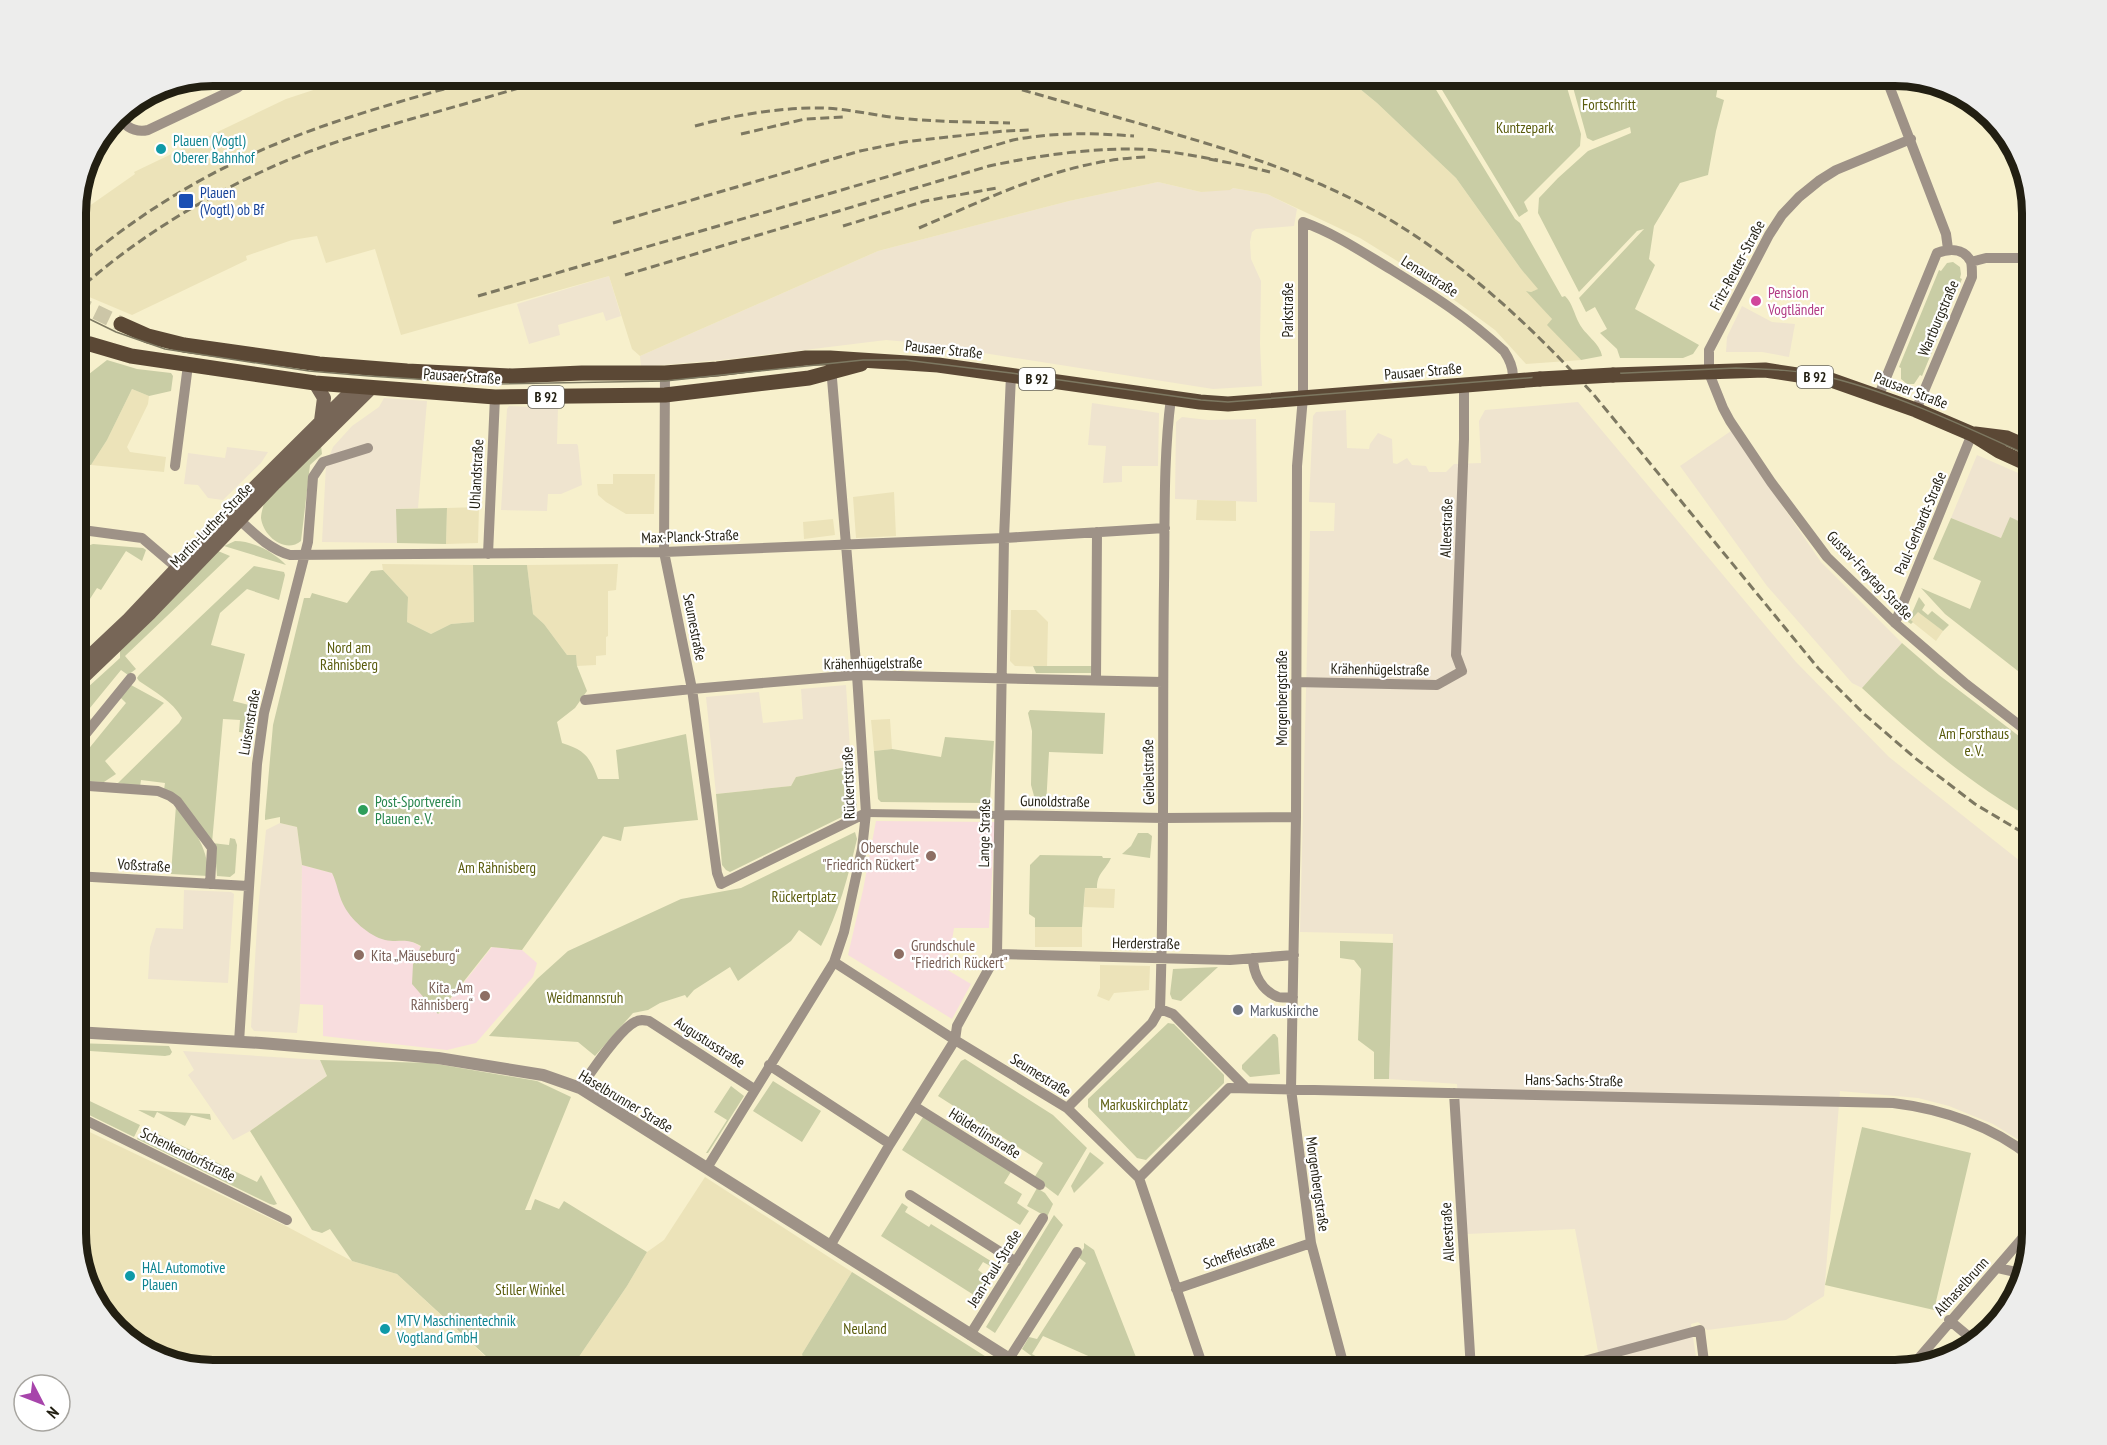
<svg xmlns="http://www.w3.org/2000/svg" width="2107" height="1445" viewBox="0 0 2107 1445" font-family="'PT Sans Narrow',sans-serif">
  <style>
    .commercial { fill: #efe4cf }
    .built { fill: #ece3b9 }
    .education { fill: #f8ddde }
    .green { fill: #c9cda5 }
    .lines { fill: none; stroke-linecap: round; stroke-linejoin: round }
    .primary-tunnel { stroke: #ccc6a7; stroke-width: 15; stroke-dasharray: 15 8; stroke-linecap: butt }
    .pedestrian { stroke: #9e9287; stroke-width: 8 }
    .minor { stroke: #9e9287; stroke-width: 10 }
    .tertiary { stroke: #9e9287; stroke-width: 12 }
    .secondary { stroke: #776657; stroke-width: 14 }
    .primary { stroke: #5b4835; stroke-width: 15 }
    .tram { stroke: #7d7861; stroke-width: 1.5 }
    .rail { stroke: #7d7861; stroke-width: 3; stroke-dasharray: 9 4.5; stroke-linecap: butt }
    .primary-bridge { stroke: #5b4835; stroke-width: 15 }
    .culture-dot { fill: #0f9aa8; stroke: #fff; stroke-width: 2 }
    .transit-dot { fill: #1a4fb4; stroke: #fff; stroke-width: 2 }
    .hotel-dot { fill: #d1479c; stroke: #fff; stroke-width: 2 }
    .leisure-dot { fill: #2e9e5b; stroke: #fff; stroke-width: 2 }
    .education-dot { fill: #8d6e63; stroke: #fff; stroke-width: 2 }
    .worship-dot { fill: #6b7280; stroke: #fff; stroke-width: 2 }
    .labels { text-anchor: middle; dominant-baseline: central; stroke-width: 4.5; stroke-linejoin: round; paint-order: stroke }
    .shield { fill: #fff; stroke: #646259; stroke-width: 1.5 }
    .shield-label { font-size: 14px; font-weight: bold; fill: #221f12 }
    .park-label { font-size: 15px; fill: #595b0c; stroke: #fff }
    .culture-label { font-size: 15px; fill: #0d838f; stroke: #fff; text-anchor: start }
    .transit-label { font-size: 15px; fill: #164399; stroke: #fff; text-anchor: start }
    .street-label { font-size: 15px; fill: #221f12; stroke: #fff }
    .hotel-label { font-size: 15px; fill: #b23c85; stroke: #fff; text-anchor: start }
    .leisure-label { font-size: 15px; fill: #27864d; stroke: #fff; text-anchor: start }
    .education-label { font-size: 15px; fill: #785e54; stroke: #fff; text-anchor: end }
    .worship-label { font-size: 15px; fill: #5b616d; stroke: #fff; text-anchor: start }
    .rim { fill: none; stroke: #221f12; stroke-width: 8 }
  </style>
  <rect width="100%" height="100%" fill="#f7f0cc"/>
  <!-- commercial -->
  <path class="commercial" d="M1158 182 1201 192 1233 188 1267 194 1297 209 1294 226 1256 229 1252 232 1250 242 1251 259 1261 281 1260 344 1262 386 1213 389 920 343 886 340 731 359 641 367 640 356 878 251 1069 201Z
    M609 276 621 316 606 321 603 312 558 325 560 335 529 344 517 304Z
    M1742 306 1772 322 1795 324 1789 357 1762 352H1726L1727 337Z
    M384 398 427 401 418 508 397 509V543L322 542 326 465 333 447 352 426 379 407Z
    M1578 402 1796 662 1889 757 2020 861 2032 867V1148L1993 1124 1949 1106 1918 1098 1840 1091 1824 1296 1786 1320 1707 1330 1698 1322 1691 1324 1698 1370H1569L1600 1362 1575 1229 1467 1234 1457 1084 1389 1079 1393 934 1300 932 1310 531H1334L1335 503 1309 502 1313 416 1316 412 1346 410 1347 448 1369 449 1370 444 1378 433 1392 439 1393 463 1397 464 1407 458 1412 465 1426 466 1429 472H1446L1454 464 1481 463 1479 421 1485 410Z
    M1092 403 1159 413 1158 466H1122V482L1103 483 1106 446 1088 445Z
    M509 406 558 408 557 444H577L578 446 582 485 561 494H548L547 511 501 510 507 409Z
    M1182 417 1208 420 1256 419 1257 502 1175 499 1176 422Z
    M1731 431 1821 562 1902 643 1862 688 1852 683 1767 586 1680 466Z
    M227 447 268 452 261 463 223 500 208 498 198 485 184 484 188 453 225 458Z
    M1977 455 2032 479V533L2027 531 2029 526 2010 518 2001 538 1951 518Z
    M846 685 851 766 796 777 791 786 716 794 706 697 759 692 763 723 803 719 801 689Z
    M280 823 297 827 302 865 300 1004 297 1033 254 1031 251 1027 258 910 266 830Z
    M184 890 231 892 234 894 228 983 148 979 150 947 156 928 183 929Z
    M183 1051 320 1060 327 1076 250 1131 233 1140 188 1075 194 1070Z"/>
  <!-- built -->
  <path class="built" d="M359 75H1343L1377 103 1456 178 1521 269 1539 289 1531 292 1527 291 1552 319 1548 325 1581 360 1526 364 1495 330 1423 277 1360 238 1267 194 1233 188 1230 190 1201 192 1158 182 1069 201 878 251 640 356 632 349 609 276 401 335 375 249 326 263 317 236 292 240 246 256 247 260 132 315 75 291V216L135 174 134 172 286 99Z
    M132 389 149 396 148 404 127 447 130 452 166 457 164 472 91 465 107 440Z
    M613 474H655L654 514H626L606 502 598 495 597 484H613Z
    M894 492 896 536 856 538 853 497Z
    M1197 500 1236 501V521L1196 520Z
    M479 507 478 543 446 544 447 508Z
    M833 519 835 535 804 539 803 522Z
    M382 564 473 565 474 622 451 624 431 634 407 622 408 597 383 570Z
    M618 564 616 590 608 591V636L606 637V655L596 656V665L577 666 576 656 567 655 544 624 533 614 527 565Z
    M1011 610H1036L1048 622 1047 667 1015 666 1010 661Z
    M1918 611 1943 631 1936 641 1911 621Z
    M890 719 892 749 874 751 871 720Z
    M1085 888 1115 889 1114 908 1084 907Z
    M1035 927H1082V947H1035Z
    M1100 965 1150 966 1149 990 1114 993 1109 1001 1097 996 1100 988Z
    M75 1125 284 1225 352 1261 397 1274 500 1370H213L136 1347 93 1301 75 1241Z
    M705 1177 852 1272 802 1354 806 1370H570L627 1286 647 1252 664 1240Z"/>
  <!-- education -->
  <path class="education" d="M876 821 995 822 989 928H954L950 953 941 966 971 984 952 1019 848 955 863 890Z
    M302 865 332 873 338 885 343 904 392 941 410 940 421 947 413 964 439 1014 492 947 522 950 537 963 533 977 476 1043 447 1050 323 1036V1005L300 1004Z"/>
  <!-- green -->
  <path class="green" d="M1343 75H1427L1515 219 1520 223 1562 297 1565 296C1573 304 1574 314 1579 323 1585 335 1600 343 1602 356L1581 360 1547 325 1552 319 1526 291 1531 292 1538 289 1521 269 1456 178 1377 103Z
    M1433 75H1720L1716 97 1724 100 1716 131 1708 175 1680 183 1654 226 1649 259 1655 265 1635 309 1699 345 1693 354 1683 358H1620L1617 349 1600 333 1607 329 1595 307 1586 312 1579 298 1644 229 1637 231 1579 292 1538 213 1539 198 1558 178 1588 151 1631 133 1630 127 1593 141 1587 138 1571 80 1565 81 1581 134 1580 146 1524 202 1528 211 1519 217Z
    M1953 262 1960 267 1961 274 1960 278 1962 279 1922 376 1920 375 1914 384H1907L1901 379V368L1899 367 1939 270 1941 271 1947 263Z
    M107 360 137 369 171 373 173 376 171 391 149 396 132 389 107 440 91 465 75 463V385Z
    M321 446 322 454 310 465 301 541C285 554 263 536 261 518 261 513 263 508 264 503Z
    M447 508 446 544 397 543 396 509Z
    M2010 517 2029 526 2027 531 2032 533V682L1945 614 1921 588 1970 609 1981 581 1933 559 1951 518 2001 538Z
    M235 541C253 541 274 552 286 565L224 546Z
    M93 544 143 548 146 550 142 561 126 551 101 590 97 588 77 619 75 617V556L84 547Z
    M218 551 230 556 125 656 136 669 128 675 121 670 85 714 91 719 85 727 75 718V699L120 658V651Z
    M473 565H527L533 614 544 624 567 655H576L577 666 587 691 575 708 557 722 562 743C585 750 590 757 598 779H619L616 750 686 734 698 820 624 827 621 841 603 836 522 950 491 947 438 1014 412 984 413 964 421 946C405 937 401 943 385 940 369 936 350 919 343 904 338 894 337 883 332 873L302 865 297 827 280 823V817L265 820V816L273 725 304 598H310L312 593 347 603 371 571 383 570 408 597 407 622 431 634 451 624 474 622Z
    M254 566 284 572 285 575 279 600 247 589 220 613 211 645 245 654 233 701 253 706 246 733 239 732 240 720 223 719 212 843 229 845 230 838 235 839 237 845 235 873 230 877 217 876 215 850 164 790 165 783 141 780 140 787 118 783 179 723 182 718C172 701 155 692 139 681L137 678 139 675Z
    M1919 597 1925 605 1922 610 1928 615 1932 611 1949 625 1943 631 1918 612 1911 620 1913 622 1911 624 1908 622Z
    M1902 643 1939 675 2032 746V819C1970 783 1914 737 1862 688Z
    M1033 666H1093L1091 673H1036Z
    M131 685 164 703 105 761 116 774 104 782 75 781V753L82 757 126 703 120 697Z
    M1030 710 1105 713 1103 754 1049 752 1046 806 1036 803 1031 785 1032 731 1028 713Z
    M945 737 994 741 990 800 988 803 881 802 878 799 874 751 892 749 941 757Z
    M851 766 857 807 852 812 730 872 726 870 722 865 716 794 791 786 796 777Z
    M176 805C192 828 209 847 208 876L171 874Z
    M855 832 857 839C848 877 839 912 821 946L799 930 791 941 738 981 730 967 694 990 687 998 685 995 660 1003 648 1010 633 1013 595 1056 578 1042 489 1036 537 979 568 951 681 899 741 888Z
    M1138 833H1148L1152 836 1150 858 1122 854 1131 846Z
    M1040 855 1102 856 1103 858H1111C1105 871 1097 873 1097 888H1085L1082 927H1035V918L1029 914 1030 865Z
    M1340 941 1393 943 1389 1079H1374V1052L1358 1040 1361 969 1354 960 1340 958Z
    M1218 967 1181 1001 1172 999 1170 994 1173 969Z
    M1168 1023 1174 1024 1224 1075V1083L1146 1160 1137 1158 1088 1107V1099Z
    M1273 1034H1275L1278 1038 1280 1074 1250 1077 1242 1069V1065Z
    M75 1043 169 1046 172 1052 170 1055 165 1056 75 1050Z
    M965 1059 1053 1115 1087 1148 1058 1196 1034 1178 1043 1163 938 1096 961 1061Z
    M320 1060 431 1063 537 1081 571 1097 525 1210H531L535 1199 559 1209 564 1201 647 1252 627 1286 570 1370H501L397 1274 352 1261 330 1229 322 1233 312 1230 250 1131 327 1076Z
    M773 1081 821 1111 802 1142 753 1111Z
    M731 1086 744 1096 708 1153H706L727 1120 714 1112Z
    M75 1094 140 1125 134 1137 75 1108Z
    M138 1110 210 1114 211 1120 191 1115 185 1126 157 1112 154 1118Z
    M925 1114 1012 1170 1004 1183 1022 1194 1017 1203 1029 1211 1020 1225 902 1150Z
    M143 1127 257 1182 261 1175 277 1204 274 1205 270 1204 137 1139Z
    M1862 1127 1971 1153 1934 1310 1825 1285Z
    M1090 1152 1104 1163 1074 1193 1071 1186Z
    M1037 1188 1045 1193 1053 1204 1047 1217 1027 1206Z
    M902 1203 908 1207 905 1212 929 1227 931 1224 994 1263 992 1267 983 1262 978 1270 989 1278 977 1297 881 1236Z
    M1054 1215 1063 1225 995 1333 986 1327Z
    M1084 1243 1094 1250 1141 1370H1120L1043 1336 1032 1354 1039 1358 1037 1360 1022 1349 1029 1337 1037 1339 1086 1263 1078 1257 1084 1248Z
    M852 1272 1007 1370H957C951 1362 944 1361 934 1362L929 1370H806L802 1354Z"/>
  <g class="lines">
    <!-- primary-tunnel -->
    <path class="primary-tunnel" d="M75 302 121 324
      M75 337 90 344"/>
    <!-- pedestrian -->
    <path class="pedestrian" d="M866 813 1000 815"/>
    <!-- minor -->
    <path class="minor" d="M1885 75 1946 234 1948 249
      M117 114C124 126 134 133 148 130L237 88 245 82 250 75
      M1911 139 1836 170 1820 180 1799 197 1782 215 1769 235 1709 350V373L1723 408 1730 421 1771 482 1827 557 1895 623 1966 684 2032 735
      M1971 262 1986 258H2032
      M75 367 82 361
      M665 373 664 552 692 689 717 873 721 884 866 813
      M1879 395 1937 253C1948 249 1964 247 1971 262 1972 265 1972 273 1972 277L1916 410
      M175 466 188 365
      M235 516C252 531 268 549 290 555L664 552 1004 538 1165 528
      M75 529 142 538 183 573
      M488 554 495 397
      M1895 623 1972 434
      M1096 680 1097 532
      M1295 682 1437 685 1462 671 1456 655 1464 439V386
      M585 700 692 689 857 675 1163 682
      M75 747 131 678
      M75 785 158 791 170 796 177 801 212 848 210 884
      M1000 815 1164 818 1296 817
      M75 876 248 886
      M997 954 1230 960 1294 955
      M1253 958C1253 974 1262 991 1278 997 1282 998 1289 997 1293 997
      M834 962 955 1040 1067 1108 1139 1178 1204 1370
      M1160 1009 1173 1014 1246 1088
      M239 1042 257 764 264 713 308 542 313 477 323 462 368 448
      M769 1065 890 1144
      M580 1088C591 1072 619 1030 635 1022 640 1019 644 1020 649 1021L754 1089
      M1454 1093 1471 1370
      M914 1106 1040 1185
      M1067 1108 1152 1023 1160 1009C1165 868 1162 726 1164 585 1165 523 1163 459 1171 398
      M75 1115 287 1220
      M707 1168 834 962 844 932 862 849 866 813 857 675 831 367
      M1139 1178 1229 1088 1893 1103C1942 1109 1993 1126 2032 1158
      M910 1195 1016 1262
      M830 1246 890 1144 955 1040 957 1026 997 954 1004 538 1011 375
      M1998 1268 2020 1273
      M1176 1289 1311 1243
      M1949 1320 1973 1340
      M970 1335 1043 1218
      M1009 1359 1077 1252
      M1912 1366 2032 1227
      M1345 1370 1311 1243 1291 1089 1296 817 1297 466 1303 397V222C1336 234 1362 252 1392 270 1434 296 1467 317 1504 351 1510 360 1515 371 1512 382
      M1550 1370 1700 1330 1705 1370"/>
    <!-- tertiary -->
    <path class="tertiary" d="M75 1032 261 1043 438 1058 543 1075 580 1088 1027 1370"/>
    <!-- secondary -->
    <path class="secondary" d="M315 383 324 398 321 421
      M75 670 129 619 230 512 356 387
      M75 685 150 613 275 483 371 388"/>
    <!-- primary -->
    <path class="primary" d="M121 324 148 336 184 345 319 364 407 371 512 376 582 373H665L717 369 806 358H830L938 365 1200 402 1228 404 1540 379
      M90 344 131 356 315 383 495 397 665 395 809 378 861 364
      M1613 375 1765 370 1831 380 1916 410 1972 434 1999 451 2032 466
      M1975 434 2007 438 2032 449"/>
    <!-- tram -->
    <path class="tram" d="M135 102 147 104 156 102 213 75
      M75 312 116 332 165 349 309 371 369 376 493 384 665 381 863 360H905L1011 373 1201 400 1228 402 1538 377 1736 368C1768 369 1800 370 1832 378 1897 394 1970 429 2032 457"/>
    <!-- rail -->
    <path class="rail" d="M970 75C1033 93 1096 111 1158 129 1237 152 1316 176 1387 218 1466 265 1532 327 1594 395L1818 668 1864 714 1915 758 1975 804 2032 838
      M695 126C735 115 776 108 818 108 849 108 878 117 909 119 942 122 976 122 1010 123
      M741 134 805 119 844 117
      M1209 159 1241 165 1270 172
      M613 223 860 151 904 142 1003 131 1032 130
      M843 226 925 201 997 188
      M919 228C993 196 1067 159 1149 157
      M75 268C135 216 203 174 276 144 346 115 421 96 493 75
      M625 275 989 166C1036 156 1083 149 1131 149 1160 149 1189 155 1218 160
      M75 293C130 243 194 203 261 172 309 149 360 134 411 119 462 105 512 90 563 75
      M478 296 1013 140C1054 132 1093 133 1134 136"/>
    <!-- primary-bridge -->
    <path class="primary-bridge" d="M1540 379 1613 375"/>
  </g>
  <!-- markers -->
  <g class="culture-dot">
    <circle cx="161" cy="149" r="6"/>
    <circle cx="130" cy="1276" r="6"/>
    <circle cx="385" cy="1329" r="6"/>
  </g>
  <rect class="transit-dot" x="178" y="193" width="16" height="16" rx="3"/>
  <circle class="hotel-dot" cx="1756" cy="301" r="6"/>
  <circle class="leisure-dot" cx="363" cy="810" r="6"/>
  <g class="education-dot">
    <circle cx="931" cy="856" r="6"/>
    <circle cx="899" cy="954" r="6"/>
    <circle cx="359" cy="955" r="6"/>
    <circle cx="485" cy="996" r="6"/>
  </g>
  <circle class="worship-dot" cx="1238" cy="1010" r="6"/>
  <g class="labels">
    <!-- shield labels -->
    <g class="shield">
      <rect x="1797" y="366" width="36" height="22" rx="4.5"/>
      <rect x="1019" y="368" width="36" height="22" rx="4.5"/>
      <rect x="528" y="386" width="36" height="22" rx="4.5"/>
    </g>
    <g class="shield-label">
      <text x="1815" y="377">B 92</text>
      <text x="1037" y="379">B 92</text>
      <text x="546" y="397">B 92</text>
    </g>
    <!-- park labels -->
    <g class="park-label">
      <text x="1609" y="104">Fortschritt</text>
      <text x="1525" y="127">Kuntzepark</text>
      <text x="349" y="647">Nord am<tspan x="349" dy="17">Rähnisberg</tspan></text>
      <text x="1974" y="733">Am Forsthaus<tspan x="1974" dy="17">e. V.</tspan></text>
      <text x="497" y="867">Am Rähnisberg</text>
      <text x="804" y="896">Rückertplatz</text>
      <text x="585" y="997">Weidmannsruh</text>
      <text x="1144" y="1104">Markuskirchplatz</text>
      <text x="530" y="1289">Stiller Winkel</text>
      <text x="865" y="1328">Neuland</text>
    </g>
    <!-- culture labels -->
    <g class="culture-label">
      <text x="173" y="140">Plauen (Vogtl)<tspan x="173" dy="17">Oberer Bahnhof</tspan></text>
      <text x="142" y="1267">HAL Automotive<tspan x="142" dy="17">Plauen</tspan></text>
      <text x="397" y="1320">MTV Maschinentechnik<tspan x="397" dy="17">Vogtland GmbH</tspan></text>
    </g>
    <!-- transit labels -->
    <g class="transit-label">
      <text x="200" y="192">Plauen<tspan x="200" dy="17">(Vogtl) ob Bf</tspan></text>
    </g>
    <!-- street labels -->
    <g class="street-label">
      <text transform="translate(1737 265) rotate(-62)">Fritz-Reuter-Straße</text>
      <text transform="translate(1430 276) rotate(32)">Lenaustraße</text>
      <text transform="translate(1287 310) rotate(-90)">Parkstraße</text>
      <text transform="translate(1938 318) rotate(-67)">Wartburgstraße</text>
      <text transform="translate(944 349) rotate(6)">Pausaer Straße</text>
      <text transform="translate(1423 371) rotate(-5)">Pausaer Straße</text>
      <text transform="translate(462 376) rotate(4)">Pausaer Straße</text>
      <text transform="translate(1911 390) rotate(21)">Pausaer Straße</text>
      <text transform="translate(476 474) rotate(-87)">Uhlandstraße</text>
      <text transform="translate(1920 523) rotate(-67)">Paul-Gerhardt-Straße</text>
      <text transform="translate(211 525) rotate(-46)">Martin-Luther-Straße</text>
      <text transform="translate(1446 528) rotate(-88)">Alleestraße</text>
      <text transform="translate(690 536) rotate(-2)">Max-Planck-Straße</text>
      <text transform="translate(1870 575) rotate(46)">Gustav-Freytag-Straße</text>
      <text transform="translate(695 627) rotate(79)">Seumestraße</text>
      <text transform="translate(873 663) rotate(-1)">Krähenhügelstraße</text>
      <text transform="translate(1380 669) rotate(1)">Krähenhügelstraße</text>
      <text transform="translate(1281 698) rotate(-90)">Morgenbergstraße</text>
      <text transform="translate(249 722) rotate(-80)">Luisenstraße</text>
      <text transform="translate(1148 772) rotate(-91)">Geibelstraße</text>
      <text transform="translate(848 783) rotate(-92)">Rückertstraße</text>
      <text transform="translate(1055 801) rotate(1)">Gunoldstraße</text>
      <text transform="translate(984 833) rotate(-89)">Lange Straße</text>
      <text transform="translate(144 865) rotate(3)">Voßstraße</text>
      <text transform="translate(1146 943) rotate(1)">Herderstraße</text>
      <text transform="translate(710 1042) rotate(33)">Augustusstraße</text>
      <text transform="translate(1041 1075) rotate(32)">Seumestraße</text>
      <text transform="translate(1574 1080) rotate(1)">Hans-Sachs-Straße</text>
      <text transform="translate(626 1101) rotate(31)">Haselbrunner Straße</text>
      <text transform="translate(985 1133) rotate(32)">Hölderlinstraße</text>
      <text transform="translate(188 1154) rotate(26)">Schenkendorfstraße</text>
      <text transform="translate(1318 1184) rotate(82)">Morgenbergstraße</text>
      <text transform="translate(1447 1232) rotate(-93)">Alleestraße</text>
      <text transform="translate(1239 1252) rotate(-19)">Scheffelstraße</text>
      <text transform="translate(994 1268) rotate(-58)">Jean-Paul-Straße</text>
      <text transform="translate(1961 1286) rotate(-48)">Althaselbrunn</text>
    </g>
    <!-- hotel labels -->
    <g class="hotel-label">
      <text x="1768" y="292">Pension<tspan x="1768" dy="17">Vogtländer</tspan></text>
    </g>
    <!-- leisure labels -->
    <g class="leisure-label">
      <text x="375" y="801">Post-Sportverein<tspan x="375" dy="17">Plauen e. V.</tspan></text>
    </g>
    <!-- education labels -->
    <g class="education-label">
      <text x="919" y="847">Oberschule<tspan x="919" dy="17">"Friedrich Rückert"</tspan></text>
      <text x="911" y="945" text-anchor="start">Grundschule<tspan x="911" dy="17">"Friedrich Rückert"</tspan></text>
      <text x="371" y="955" text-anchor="start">Kita „Mäuseburg“</text>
      <text x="473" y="987">Kita „Am<tspan x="473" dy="17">Rähnisberg“</tspan></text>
    </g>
    <!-- worship labels -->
    <g class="worship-label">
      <text x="1250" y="1010">Markuskirche</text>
    </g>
  </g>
  <!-- crop -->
  <path d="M0 0H2107V1445H0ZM213 86H1895A127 127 0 0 1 2022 213V1233A127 127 0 0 1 1895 1360H213A127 127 0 0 1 86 1233V213A127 127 0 0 1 213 86Z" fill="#ededec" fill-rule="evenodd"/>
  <path class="rim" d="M213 86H1895A127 127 0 0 1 2022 213V1233A127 127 0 0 1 1895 1360H213A127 127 0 0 1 86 1233V213A127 127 0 0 1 213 86Z"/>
  <!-- north arrow -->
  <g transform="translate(42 1403) rotate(132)"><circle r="28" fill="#ffffff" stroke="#a7a5a0" stroke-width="1.5"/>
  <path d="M0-4.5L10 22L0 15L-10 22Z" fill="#a745ab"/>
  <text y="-9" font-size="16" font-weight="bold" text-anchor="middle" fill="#221f12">N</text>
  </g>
</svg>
